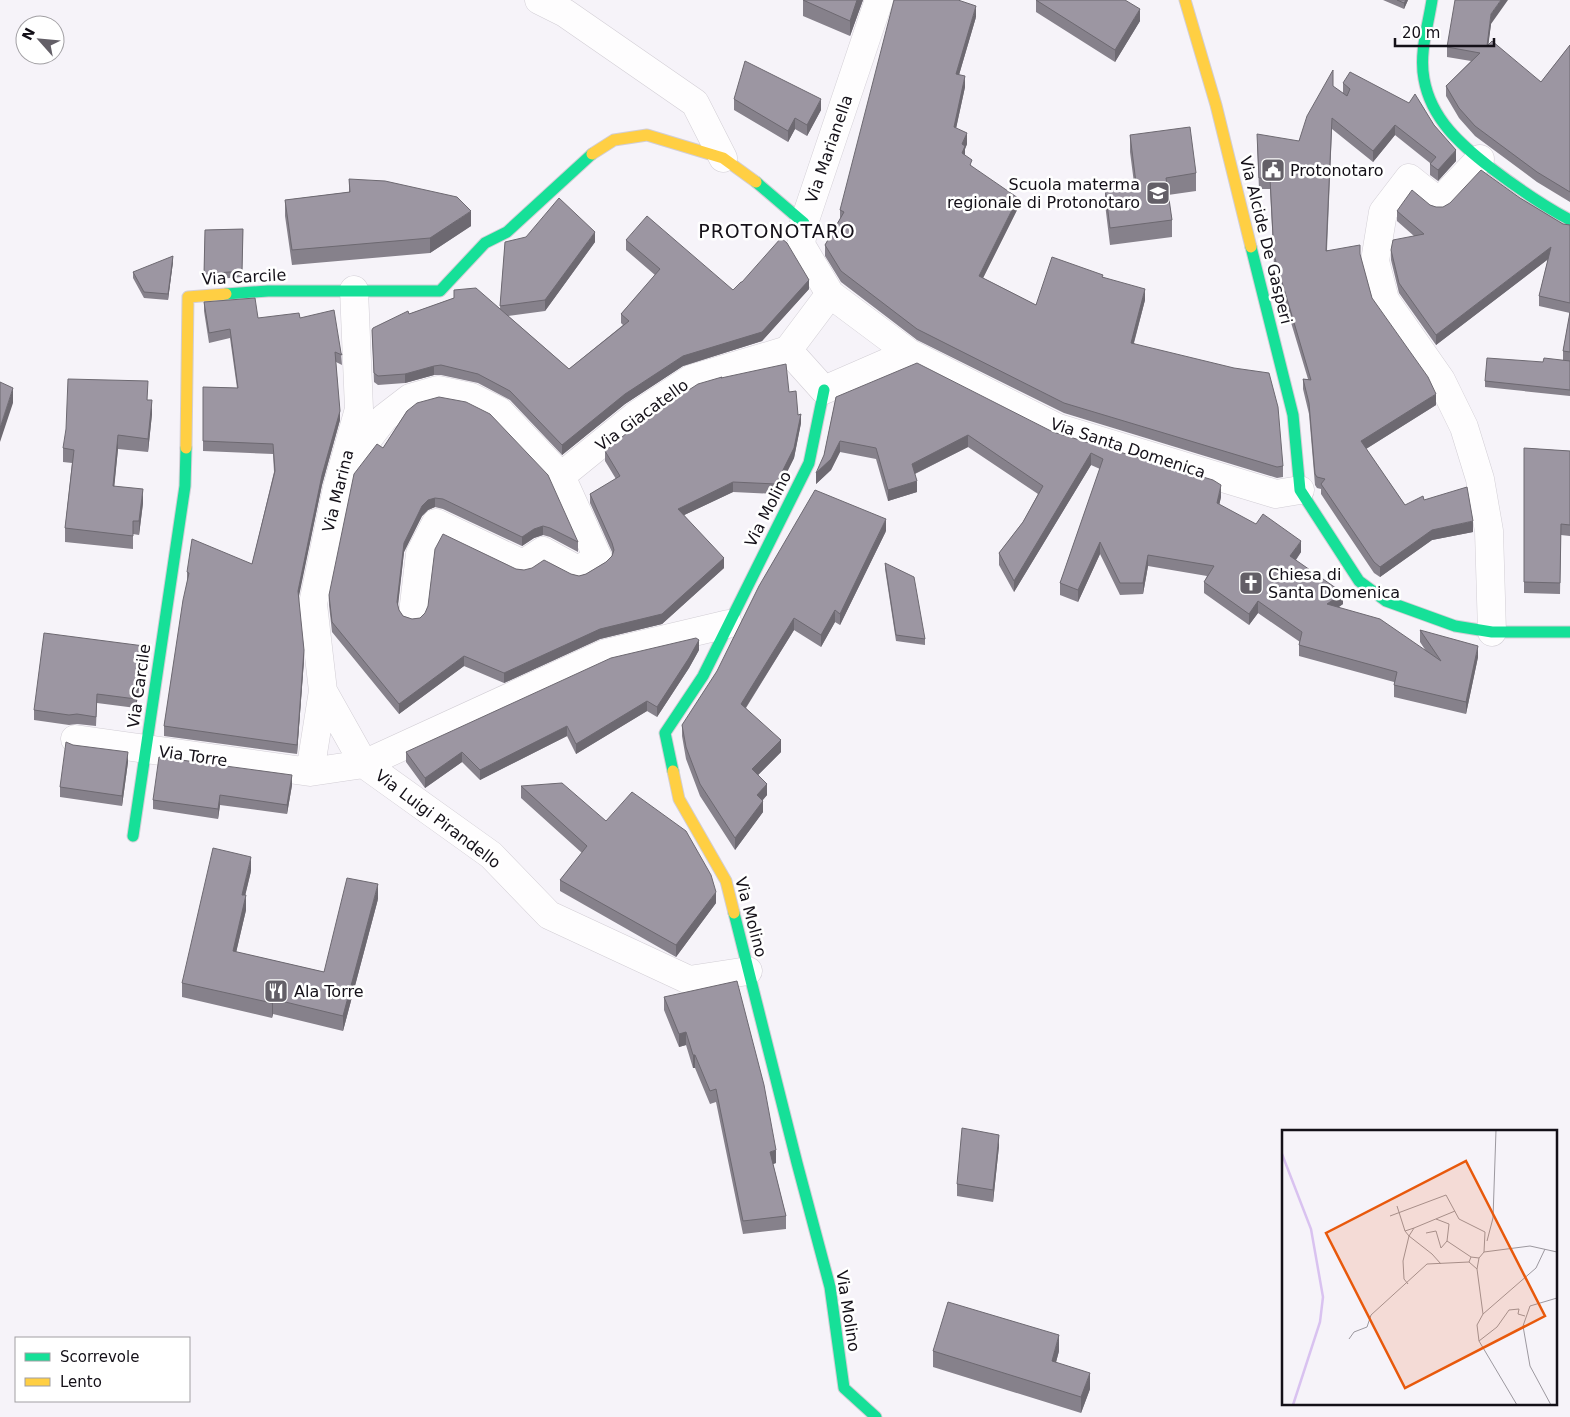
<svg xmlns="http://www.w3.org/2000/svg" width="1570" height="1417" viewBox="0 0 1570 1417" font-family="'DejaVu Sans',sans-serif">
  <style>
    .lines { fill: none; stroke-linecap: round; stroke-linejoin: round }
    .street-casing { stroke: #d2ced5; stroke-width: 29 }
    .fast-casing { stroke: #d2ced5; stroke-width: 13 }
    .slow-casing { stroke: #d2ced5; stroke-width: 13 }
    .street { stroke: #fefdfe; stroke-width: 28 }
    .fast { stroke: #16e098; stroke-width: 11 }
    .slow { stroke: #ffcf43; stroke-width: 11 }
    .wall { fill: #86818b }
    .shaded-wall { fill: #6d6971 }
    .building { fill: #9c96a2; stroke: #6d6971 }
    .labels { text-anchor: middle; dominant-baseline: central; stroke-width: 5; stroke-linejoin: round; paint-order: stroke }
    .street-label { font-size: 16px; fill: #141018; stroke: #fff }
    .poi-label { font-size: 16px; fill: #141018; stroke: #fff; text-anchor: start }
    .quarter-label { font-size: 19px; letter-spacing: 1px; fill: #141018; stroke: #fff }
    .inset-river { fill: none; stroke: #d9c2f0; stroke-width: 2.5 }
    .inset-road { fill: none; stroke: #9c989f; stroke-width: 1 }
    .view { fill: #e8590c; fill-opacity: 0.15; stroke: #e8590c; stroke-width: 2.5 }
    .inset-edge { fill: none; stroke: #141018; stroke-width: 2.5 }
  </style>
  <rect width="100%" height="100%" fill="#f6f3f9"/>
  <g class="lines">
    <!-- street casing -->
    <g class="street-casing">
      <path id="street" d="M539 0 565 13 695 103 723 158
        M1480 159 1439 202 1409 178 1383 212 1375 261 1385 300 1441 380 1464 427 1480 479 1489 531 1492 632
        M830 294 788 350 824 390 909 353 830 294 801 245 804 223 879 0
        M909 353 1058 428 1276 494 1300 490
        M342 473 384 418 410 398 438 390 471 397 499 411 561 476 598 558 578 570 543 551 523 564 436 523 420 554 413 613
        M561 476 635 416 691 379 788 350
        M728 624 606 653 364 764 310 772 323 691 364 764 491 855 549 915 689 980 748 971
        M323 691 313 604 337 488 359 409 354 290
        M75 739 310 772"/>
    </g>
    <!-- fast casing -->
    <g class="fast-casing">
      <path id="fast" d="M1432 0C1428 26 1419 53 1424 79 1431 119 1461 145 1491 168 1516 187 1542 205 1570 220
        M756 182 804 223
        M1251 247 1293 415 1300 490 1359 581 1386 601 1455 626 1492 632H1570
        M226 294 268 291H440L485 243 507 232 592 154
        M673 771 665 733 703 676 809 463 824 390
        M133 836 185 486 186 448
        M734 913 797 1163 830 1287 844 1388 876 1417"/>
    </g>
    <!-- slow casing -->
    <g class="slow-casing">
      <path id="slow" d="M1185 0 1216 105 1251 247
        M592 154 614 140 647 135 723 158 756 182
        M186 448 188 297 226 294
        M673 771 679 799 726 881 734 913"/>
    </g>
    <!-- street -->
    <use href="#street" class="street"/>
    <!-- fast -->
    <use href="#fast" class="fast"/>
    <!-- slow -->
    <use href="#slow" class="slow"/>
  </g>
  <!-- wall -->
  <path class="wall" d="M803 0H863L850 36 803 16Z
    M1036 0 1140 21 1115 62 1036 12Z
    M1383 0H1408L1404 9Z
    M976 17 959 75 965 87 956 128 967 144 965 149V155L972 167 1018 208 983 278 1036 305 1103 277 1145 300 1134 343 1283 466V477L1277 478 1064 413 917 340 841 282 825 256V245L840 219V210Z
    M1491 24 1488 45 1541 82 1570 45V202L1537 182 1475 136 1459 118 1446 96V86L1471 61 1447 57V47Z
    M1343 83 1434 125 1456 161 1438 181 1430 175V163L1395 135 1373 162 1332 129 1327 250 1360 255 1372 298 1436 405 1366 449 1405 505 1424 500 1473 532 1432 540 1380 577 1374 573 1339 521 1321 494V489L1317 488 1315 485 1309 414 1303 389V379H1308L1274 266 1270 189H1259L1257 144 1299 141 1333 87 1343 93Z
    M734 99 821 110 807 136 795 129 788 142 734 110Z
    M1130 135 1196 173V191L1168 195 1172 220V237L1110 245 1105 204V187L1134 183 1130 152Z
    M349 179 471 226 430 253 292 265 285 216V200L349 192Z
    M1520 198 1563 224 1570 225V396L1485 387V381L1543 362 1563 360V351L1570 313 1539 306V296L1548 259 1436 345 1399 293 1391 260V250L1414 236 1397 221V211L1430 205 1436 207H1443Z
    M243 229 242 277 204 280 205 230Z
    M626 240 733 290 742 282 809 289 762 341 683 366 625 404 562 455 510 400 478 383 441 375H434L405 383 378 385 374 382 372 330 409 314 454 298V290L500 309 505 242H595L545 311 508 316 569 369 623 325 621 323V314L655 275 626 250Z
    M173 262 168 300 144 298 133 278V272Z
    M204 302 258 318H300L341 353 342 365 336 362 340 420 322 485 298 598 304 660 297 754 164 736V726L187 582V572L252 564 274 472 273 454 203 451V387L237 388 230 338 209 343 204 311Z
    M722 378 789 392 801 423 794 458 776 494 733 492 684 515 724 568 662 624 600 639 504 683 464 666 399 714 332 632 329 605V595L383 448 407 411 578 542V552L550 537 543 535 534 538 522 546 443 509 435 507 428 510 422 516 404 552 398 606 399 610 403 616 412 619 420 618 516 569 524 570 571 574 579 576 586 574 606 562 612 556V552L590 503V494L616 479 605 461V451Z
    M836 397 1053 432 1221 497 1219 505 1301 552 1296 560 1343 604 1338 607 1426 651 1420 642V630L1478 657 1466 714 1394 697V682L1299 656V645L1300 642 1258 613 1249 625 1204 593V582L1207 576 1148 566 1143 594 1120 595 1100 554 1078 602 1060 595V583L1100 469 1091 465 1014 592 999 565V553L1023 522 1038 494 968 447 915 474 917 492 888 501 876 459 840 452 831 470 816 484 824 455Z
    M147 400 152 414 148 452 118 449 114 486 143 503 139 535 133 534V549L65 542V528L72 463 63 462V448Z
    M1524 448 1570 451V536L1561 535 1560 594 1524 593Z
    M886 531 840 625 835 622 821 647 794 630 746 708 781 752 758 775 767 795 763 800V812L735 850 700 796 686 759 682 736V725Z
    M885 563 925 639V645L896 641 885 569Z
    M699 650 689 668 657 717 647 711 576 754 567 736 480 780 462 762 425 788 406 762V752Z
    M144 655 136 708 97 703 96 726 77 724 69 725 34 720V710Z
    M73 745 128 762 122 806 60 797V787Z
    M292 785 287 814 220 805 218 819 153 809V800Z
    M521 786 606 821 716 903 676 957 560 891V880L582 853 521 798Z
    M251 871 245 895 246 910 236 952 324 972 378 899 343 1031 273 1014 272 1018 182 997V983Z
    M664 997 776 1163 773 1164 786 1216V1229L743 1234 716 1102 710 1104 695 1068H693L686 1045 679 1047 664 1010Z
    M999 1146 993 1202 957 1196V1184Z
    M933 1351H1059L1056 1362 1090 1389 1081 1413 933 1367Z"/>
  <!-- shaded-wall -->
  <path class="shaded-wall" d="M857 0H863L850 36V21Z
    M1406 0H1408L1404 9V3Z
    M1501 0H1508L1491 24 1487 56V46L1491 14Z
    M976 6V17L956 85V74Z
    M1140 9V21L1115 62V50Z
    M965 76V87L954 138V127Z
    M821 99V110L807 136V125Z
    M795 118V129L788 142V131Z
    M1395 125V135L1373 162V151Z
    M967 133V144L965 149V157L962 164V144Z
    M1456 150V161L1438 181V170Z
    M1018 198V208L979 286V276Z
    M471 211V226L430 253V238Z
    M595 232V242L545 311V300Z
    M1551 247V257L1436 345V335Z
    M173 256V262L168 300V294Z
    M809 280V289L762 341 683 366 625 404 562 455V445L625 394 683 356Z
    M1145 289V300L1131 353V343Z
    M434 366V375L405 383V374Z
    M13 388V403L0 442V428Z
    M1436 394V405L1361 452V441Z
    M152 400V414L148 452V439Z
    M340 411V420L322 485 298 601V591L322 475Z
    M801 414V423L794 458 776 494V484Z
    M118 435V449L113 500V486Z
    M968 435V447L912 475V464Z
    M840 441V452L831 470 816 484V473Z
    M1091 453V465L1014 592V581Z
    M917 481V492L888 501V490Z
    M733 482V492L678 518V509Z
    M1221 485V497L1217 515V503Z
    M143 489V503L139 535V521Z
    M435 498V507L428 510 422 516 404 552 397 612V602L404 543 422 506 428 500Z
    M886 519V531L840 625V614Z
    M1473 521V532L1432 540 1380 577V567L1432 530Z
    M543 526V535L534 538 522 546V537L534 529Z
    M1301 541V552L1290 568V556Z
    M1100 542V554L1078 602V590Z
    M1148 555V566L1143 594V583Z
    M724 558V568L662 624 600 639 504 683V673Z
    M1343 593V604L1327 616V604Z
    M1258 601V613L1249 625V614Z
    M835 610V622L821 647V635Z
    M794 618V630L741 715V704Z
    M699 640V650L689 668 657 717V707Z
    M144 646V655L136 708V699Z
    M1478 646V657L1466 714V702Z
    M304 650V660L297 754V745Z
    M464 656V666L399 714V704Z
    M647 701V711L576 754V744Z
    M567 726V736L480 780V770Z
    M781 740V752L752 781V769Z
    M128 752V762L122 806V796Z
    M462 752V762L425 788V778Z
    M292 775V785L287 814V805Z
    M767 784V795L757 806V795Z
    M220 795V805L218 819V809Z
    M763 801V812L735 850V838Z
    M251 857V871L242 909V895Z
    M378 884V899L343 1031V1016Z
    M716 892V903L676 957V945Z
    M246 895V910L233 966V951Z
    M273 999V1014L272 1018V1003Z
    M686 1032V1045L679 1047V1034Z
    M693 1055H695V1068H693Z
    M999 1135V1146L993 1202V1190Z
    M776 1150V1163L770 1165V1152Z
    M1059 1335V1351L1052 1377V1361Z
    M1090 1373V1389L1081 1413V1397Z"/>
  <!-- building -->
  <path class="building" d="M803 0H857L850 21Z
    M894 0H958L976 6 956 74 965 76 954 127 967 133 962 144 965 146 962 153 972 160 970 165 1018 198 979 276 1036 305 1052 257 1103 275 1102 277 1145 289 1131 343 1234 368 1269 373 1278 407 1283 466 1277 467 1064 403 917 329 841 271 825 245 844 212 840 210Z
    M1036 0H1125L1140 9 1115 50Z
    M1397 0H1406L1404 3Z
    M1455 0H1501L1491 14 1487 46 1492 41 1541 82 1570 45V192L1537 172 1475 126 1459 108 1446 86 1480 53 1447 47Z
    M745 61 821 99 807 125 795 118 788 131 734 99Z
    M1333 70V86L1347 96 1350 89 1343 83 1350 72 1409 103 1415 94 1434 125 1456 150 1438 170 1430 164 1436 157 1395 125 1373 151 1332 118 1326 251 1360 245V254L1372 298 1428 377 1436 394 1361 441 1405 505 1423 496 1424 500 1467 487 1473 521 1432 530 1380 567 1374 562 1321 484 1325 479 1317 477 1315 474 1309 403 1303 379 1311 380 1274 255 1270 178H1259L1257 134 1299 141 1307 116Z
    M1190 127 1196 173 1166 178 1172 220 1110 228 1105 187 1136 183 1130 135Z
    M1481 170 1520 198 1563 224 1570 225V303L1539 296 1551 247 1436 335 1399 283 1391 250 1393 240 1424 234 1397 211 1412 190 1430 205 1436 207H1443L1450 203Z
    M349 179 385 181 457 197 471 211 430 238 292 250 285 200 350 192Z
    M559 198 595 232 545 300 500 306 505 242 526 237Z
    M647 216 733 290 741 282H742L781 238 787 243 809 280 762 332 683 356 625 394 562 445 510 391 478 374 441 365 434 366 405 374 378 376 374 373 372 330 373 328 408 311 409 314 454 298V290L476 288 569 369 629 321 621 314 660 269 626 240Z
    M243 229 242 271 204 274 205 230Z
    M173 256 168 294 144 292 133 272Z
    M255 298 258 318 299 313 300 318 334 310 341 353 342 355 335 352 340 411 322 475 298 591 304 650 297 745 164 726 183 600 189 573 187 572 192 539 252 564 275 471 273 444 203 441V387L238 388 230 329 209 333 204 302Z
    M1570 312V352L1563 351Z
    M1487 358 1543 362 1544 358 1570 361V390L1485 381Z
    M917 363 1053 432 1213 480 1221 485 1217 503 1256 524 1263 514 1301 541 1290 556 1343 593 1327 604 1380 619 1441 661 1420 630 1478 646 1466 702 1394 685 1397 672 1299 645 1302 632 1258 601 1249 614 1204 582 1214 566 1148 555 1143 583H1120L1100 542 1078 590 1060 583 1103 459 1091 453 1014 581 999 553 1023 522 1043 486 968 435 912 464 917 481 888 490 876 448 840 441 831 459 816 473 824 455 836 397Z
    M786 364 789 392 796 391 798 415 801 414 794 448 776 484 733 482 678 509 724 558 662 614 600 629 504 673 464 656 399 704 332 622 329 595 354 474 377 444 383 448 407 411 417 403 439 397 466 402 490 414 548 475 578 542 550 528 543 526 534 529 522 537 443 499 435 498 428 500 422 506 404 543 397 602 399 610 403 616 412 619 420 618 425 613 428 606 435 549 443 534 516 569 524 570 532 568 544 560 571 574 579 576 586 574 606 562 612 556 614 550 612 543 590 494 620 476 605 451 644 419 698 384 722 377 721 378Z
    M68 379 148 381 147 400H152L148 439 118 435 113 486 143 489 139 521H133V536L65 528 74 450 63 448 66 429Z
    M0 382 13 388 0 428Z
    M1524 448 1570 451V525L1561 524 1560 583 1524 582Z
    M815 490 886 519 840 614 835 610 821 635 794 618 741 704 781 740 752 769 767 784 757 795 763 801 735 838 700 784 686 747 682 725 717 671 759 586Z
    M885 563 914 577 925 639 896 635Z
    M44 633 144 646 136 699 97 694 96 717 77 714 69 715 34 710Z
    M696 638 699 640 689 658 657 707 647 701 576 744 567 726 480 770 462 752 425 778 406 752 611 658Z
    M66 742 73 745 128 752 122 796 60 787Z
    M159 757 292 775 287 805 220 795 218 809 153 800Z
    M562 783 606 821 632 792 686 831 711 875 716 892 676 945 560 880 587 846 521 786Z
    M213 848 251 857 242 895H246L233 951 324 972 347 878 378 884 343 1016 273 999 272 1003 182 983Z
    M737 981 764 1085 776 1150 770 1152 786 1216 743 1221 716 1089 710 1091 695 1055H693L686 1032 679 1034 664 997Z
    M962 1128 999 1135 993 1190 957 1184Z
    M948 1302 1059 1335 1052 1361 1090 1373 1081 1397 933 1351Z"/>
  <!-- icons -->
  <defs>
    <g id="civic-square" transform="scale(1.25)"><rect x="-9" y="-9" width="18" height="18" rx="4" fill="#635f67" stroke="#fff"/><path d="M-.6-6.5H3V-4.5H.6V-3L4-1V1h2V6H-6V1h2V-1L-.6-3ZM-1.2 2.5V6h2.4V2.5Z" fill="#fff"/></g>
    <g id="school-square" transform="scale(1.25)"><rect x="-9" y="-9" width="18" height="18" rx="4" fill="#635f67" stroke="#fff"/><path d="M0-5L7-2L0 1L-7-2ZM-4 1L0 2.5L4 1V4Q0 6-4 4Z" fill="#fff"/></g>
    <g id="church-square" transform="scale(1.25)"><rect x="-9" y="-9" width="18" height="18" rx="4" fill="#635f67" stroke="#fff"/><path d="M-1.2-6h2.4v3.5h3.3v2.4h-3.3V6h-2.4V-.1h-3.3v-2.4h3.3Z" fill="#fff"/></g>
    <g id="restaurant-square" transform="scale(1.25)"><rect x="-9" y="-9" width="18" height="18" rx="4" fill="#635f67" stroke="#fff"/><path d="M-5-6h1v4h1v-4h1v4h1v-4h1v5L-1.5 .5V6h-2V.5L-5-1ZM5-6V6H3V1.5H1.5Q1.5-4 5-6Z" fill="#fff"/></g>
  </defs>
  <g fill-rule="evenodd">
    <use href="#civic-square" x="1273" y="170"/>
    <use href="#school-square" x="1158" y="193"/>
    <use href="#church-square" x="1251" y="583"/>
    <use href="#restaurant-square" x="276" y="991"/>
  </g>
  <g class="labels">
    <!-- street labels -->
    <g class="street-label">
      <text transform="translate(829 149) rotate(-71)">Via Marianella</text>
      <text transform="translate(1266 240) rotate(76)">Via Alcide De Gasperi</text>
      <text transform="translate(244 277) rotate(-3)">Via Carcile</text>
      <text transform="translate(642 415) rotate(-36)">Via Giacatello</text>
      <text transform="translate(1128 448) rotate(18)">Via Santa Domenica</text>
      <text transform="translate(338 491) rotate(-76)">Via Marina</text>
      <text transform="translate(768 509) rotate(-63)">Via Molino</text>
      <text transform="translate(139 686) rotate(-82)">Via Carcile</text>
      <text transform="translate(193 756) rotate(8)">Via Torre</text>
      <text transform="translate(438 819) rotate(37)">Via Luigi Pirandello</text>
      <text transform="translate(751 917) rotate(75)">Via Molino</text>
      <text transform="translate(848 1311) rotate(81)">Via Molino</text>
    </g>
    <!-- poi labels -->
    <g class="poi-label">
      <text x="1290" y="170">Protonotaro</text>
      <text x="1140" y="184" text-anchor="end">Scuola materma<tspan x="1140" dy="18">regionale di Protonotaro</tspan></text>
      <text x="1268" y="574">Chiesa di<tspan x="1268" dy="18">Santa Domenica</tspan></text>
      <text x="294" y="991">Ala Torre</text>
    </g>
    <!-- quarter labels -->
    <g class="quarter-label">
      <text x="777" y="231">PROTONOTARO</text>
    </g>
  </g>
  <!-- overview -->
  <g transform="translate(1282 1130)">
    <rect width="275" height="275" fill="#f6f3f9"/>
    <path class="inset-river" d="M0 24 29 99 41 167 38 192 11 275"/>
    <path class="inset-road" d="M115 76 123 101M108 86 164 65 177 89 203 102 202 122M132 98 173 81M144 103 154 101 159 118 165 111 167 94 154 89M165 111 189 127M205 111 211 88 214 0M197 128 189 127 187 132 195 139 197 128 202 122 248 116 275 122M195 139 201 184M126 154 122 149 121 131 127 106 132 98 123 101 127 106 150 124 159 134M67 209 72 202 85 197 89 185 145 134 187 132M197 211 215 197 227 180 237 179 236 184 243 186M235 275 197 211 195 195 201 184 254 138 263 119M269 275 248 236 241 196 248 176 275 168"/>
    <path class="view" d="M184 31 263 186 123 258 44 103Z"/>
    <rect width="275" height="275" class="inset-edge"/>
  </g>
  <!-- legend -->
  <rect x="15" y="1337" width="175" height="65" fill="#ffffff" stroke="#a19fa3"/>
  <rect x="25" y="1353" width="25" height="8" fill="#16e098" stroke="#a19fa3"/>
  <text x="60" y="1362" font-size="15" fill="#141018">Scorrevole</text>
  <rect x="25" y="1378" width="25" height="8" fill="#ffcf43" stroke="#a19fa3"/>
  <text x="60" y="1387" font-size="15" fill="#141018">Lento</text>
  <!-- north arrow -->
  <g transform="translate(40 40) rotate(297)"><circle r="24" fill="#ffffff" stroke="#a19fa3"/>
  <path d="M0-4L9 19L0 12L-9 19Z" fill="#635f67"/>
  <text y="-8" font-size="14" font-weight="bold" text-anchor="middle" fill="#141018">N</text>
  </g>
  <!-- scale -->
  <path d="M1395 38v8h99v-8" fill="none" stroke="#141018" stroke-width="2.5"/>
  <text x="1402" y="38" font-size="15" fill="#141018" stroke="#ffffff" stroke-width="4" paint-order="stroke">20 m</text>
</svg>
